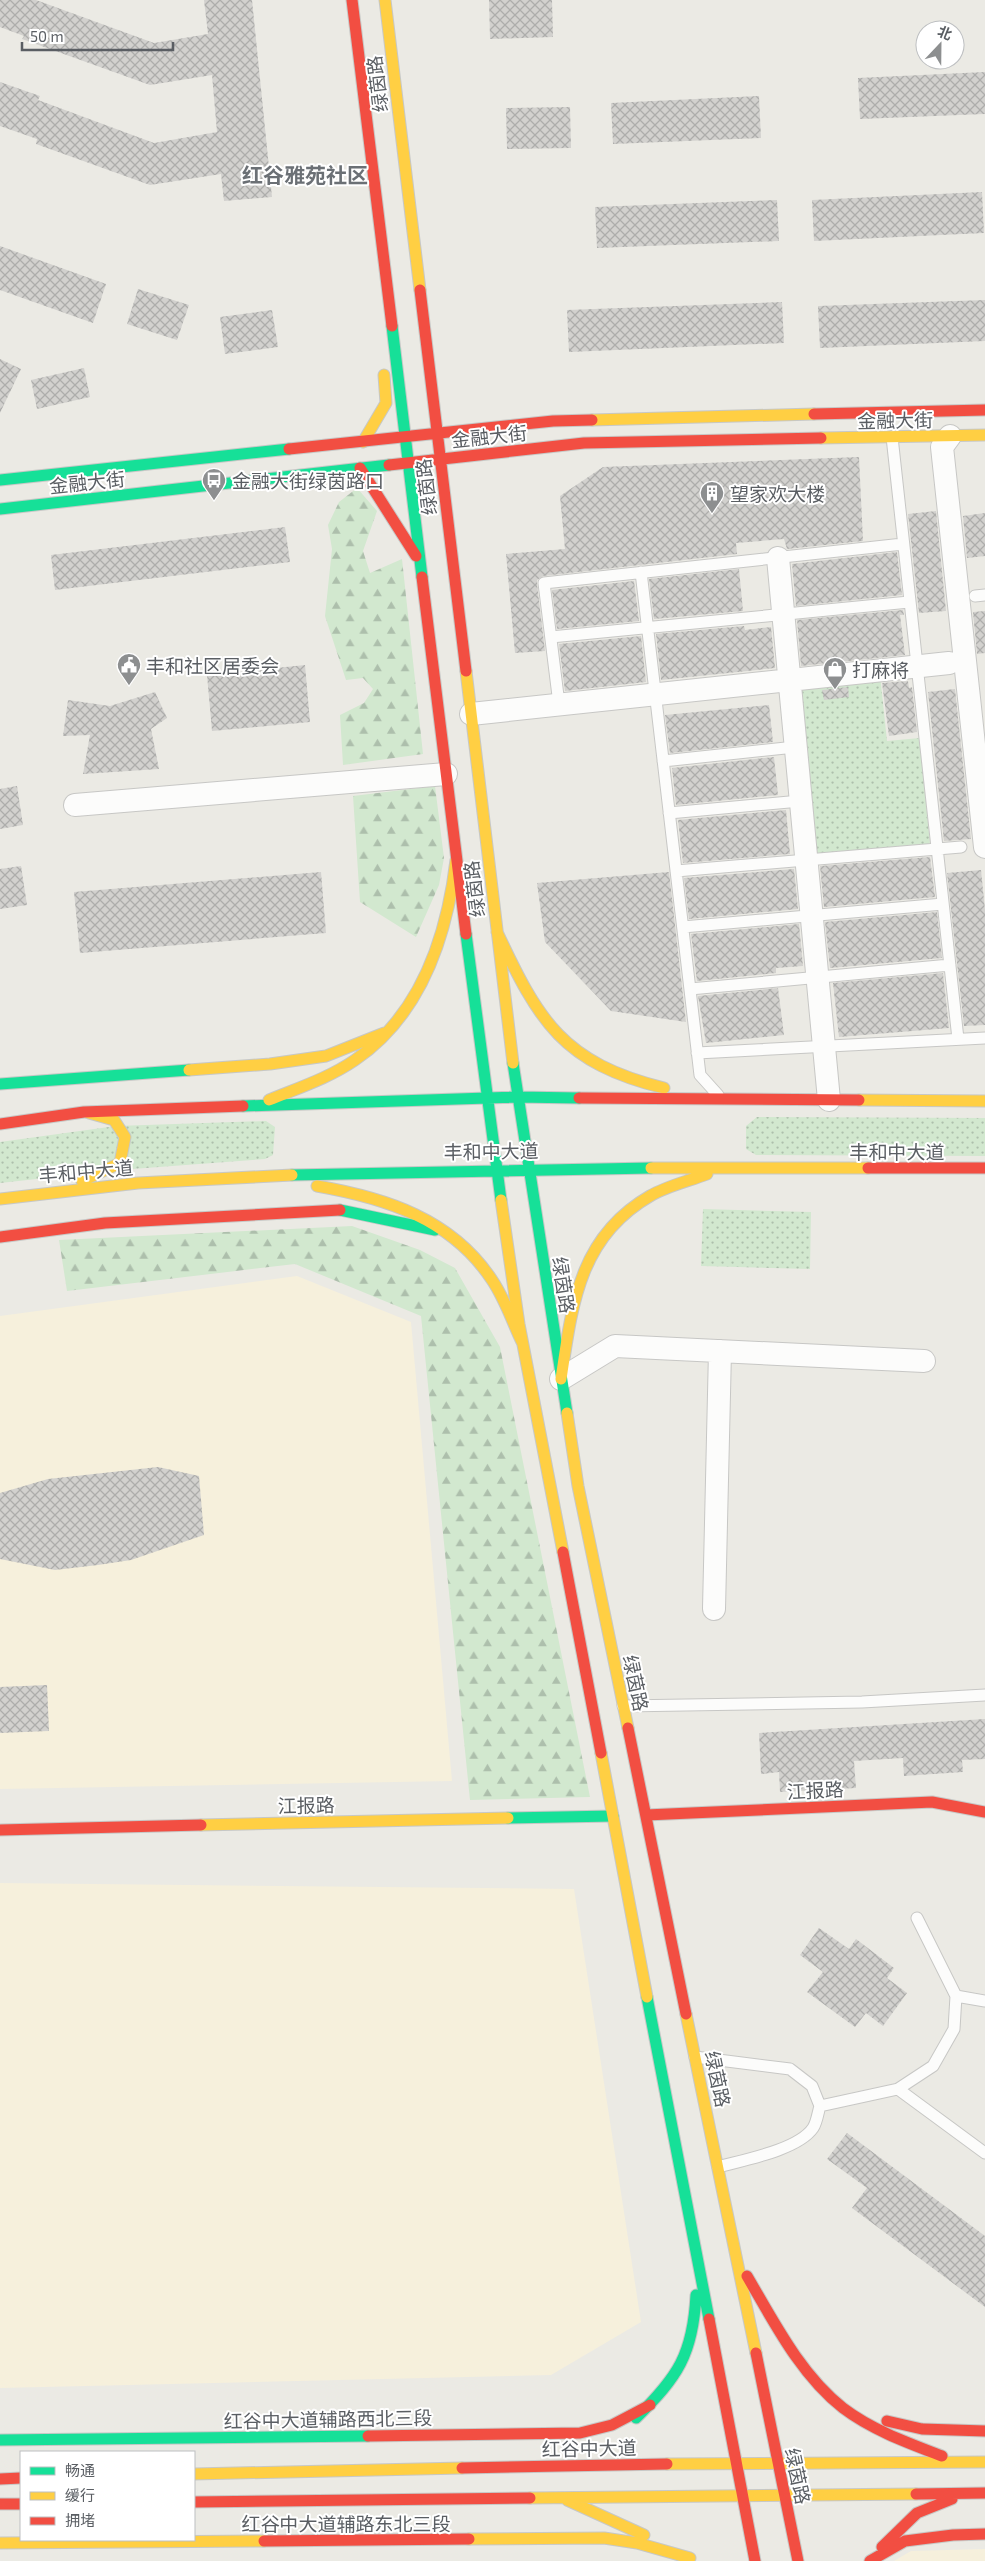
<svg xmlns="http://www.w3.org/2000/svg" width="985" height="2561" viewBox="0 0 985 2561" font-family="'Exo 2','Noto Sans SC',sans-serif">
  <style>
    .commercial { fill: #f6f0dc }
    .grass { fill: url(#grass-dots) }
    .forest { fill: url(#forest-firs) }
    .building { fill: url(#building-cross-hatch) }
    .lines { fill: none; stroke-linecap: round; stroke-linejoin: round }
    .lane-casing { stroke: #c7c7c5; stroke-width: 13 }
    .street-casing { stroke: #c7c7c5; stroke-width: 24 }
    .fast-casing { stroke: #c7c8c6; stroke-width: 13 }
    .slow-casing { stroke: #c7c8c6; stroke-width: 13 }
    .jam-casing { stroke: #c7c8c6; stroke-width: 13 }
    .lane { stroke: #fcfcfb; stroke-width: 11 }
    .street { stroke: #fcfcfb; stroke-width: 22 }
    .fast { stroke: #16e098; stroke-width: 11 }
    .slow { stroke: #ffcf43; stroke-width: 11 }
    .jam { stroke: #f24e42; stroke-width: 11 }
    .labels { text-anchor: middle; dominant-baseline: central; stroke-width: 4; stroke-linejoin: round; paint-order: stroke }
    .street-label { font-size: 19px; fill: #5a5e63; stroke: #fff }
    .poi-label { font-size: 19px; fill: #5a5e63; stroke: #fff; text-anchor: start }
    .quarter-label { font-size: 21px; font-weight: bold; fill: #6b7075; stroke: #fff }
  </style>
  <defs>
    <pattern id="grass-dots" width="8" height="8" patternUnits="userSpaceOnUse" patternTransform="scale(1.25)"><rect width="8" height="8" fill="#d2e8cf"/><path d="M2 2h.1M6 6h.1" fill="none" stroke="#adbfac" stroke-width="1.8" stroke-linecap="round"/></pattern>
    <pattern id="forest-firs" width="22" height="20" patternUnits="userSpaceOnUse" patternTransform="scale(1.25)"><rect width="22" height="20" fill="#d2e8cf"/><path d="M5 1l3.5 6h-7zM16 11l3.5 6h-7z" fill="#adbfac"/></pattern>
    <pattern id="building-cross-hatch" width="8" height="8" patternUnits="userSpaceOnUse" patternTransform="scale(1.25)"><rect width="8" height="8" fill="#d2d1ce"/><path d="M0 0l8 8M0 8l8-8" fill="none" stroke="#adadab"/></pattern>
  </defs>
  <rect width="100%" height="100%" fill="#ebeae4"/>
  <!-- commercial -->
  <path class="commercial" d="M297 1276 411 1322 452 1781 0 1789V1316Z
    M0 1883 574 1889 641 2322 551 2375 0 2388Z
    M985 2549V2561H894L911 2551Z"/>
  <!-- grass -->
  <path class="grass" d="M880 675 887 741 920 738 930 844 810 855 793 683Z
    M757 1117 985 1118V1156L756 1155 746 1149V1126Z
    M266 1121 275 1127 273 1155 265 1159 119 1170 0 1183V1142L116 1126Z
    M703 1209 811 1212 810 1269 701 1266Z"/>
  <!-- forest -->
  <path class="forest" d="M357 488 377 511 363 551 370 573 402 559 423 754 343 765 340 715 364 703 373 689 363 678 346 680 325 616 332 549 328 525 339 502Z
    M435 786 444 858 439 885 416 937 360 902 353 796Z
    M352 1226 420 1250 455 1268 500 1347 590 1797 470 1800 421 1316 295 1264 67 1291 59 1240Z"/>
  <!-- building -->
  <path class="building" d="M0 0H36L154 43 208 34 204 0H252L272 197 224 201 221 174 150 185 36 144 37 139 0 126V82L40 96 38 100 154 143 217 132 212 75 150 85 22 39 24 36 0 27Z
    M489 0H552L553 37 490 39Z
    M985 72V114L860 119 858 78Z
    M759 96 761 138 613 144 611 103Z
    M570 107 571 148 507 149 506 108Z
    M982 192 984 233 814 241 812 200Z
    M777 200 779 241 597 248 595 207Z
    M0 246 106 284 93 323 0 290Z
    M138 289 189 305 177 340 127 324Z
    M985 300V341L820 348 818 306Z
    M782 302 784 343 569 352 567 310Z
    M272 310 278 347 225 354 220 317Z
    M0 359 21 369 0 413Z
    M84 368 90 397 37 409 31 380Z
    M859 457 863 541 787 549 784 539 736 543 737 554 543 576 537 580V584L545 651 515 653 506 554 565 549 560 496 603 467Z
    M936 511 946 611 919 613 908 514Z
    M985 513V556L967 558 963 516Z
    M285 527 290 562 55 590 51 555Z
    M897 552 902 595 796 606 792 564Z
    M739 569 743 611 654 619 649 579Z
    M634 581 639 621 557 629 552 590Z
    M903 610 904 615H900L905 655 801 666 797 620Z
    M985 611V653L977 654 973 612Z
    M744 626 745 630 771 627 775 668 661 680 656 634Z
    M641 636 646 682 565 691 559 644Z
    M305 665 310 722 212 731 207 675Z
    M908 681 909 688 912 687 917 732 889 736 882 683Z
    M848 687 849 697 824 700 822 690Z
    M955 689 971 839 944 841 928 692Z
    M155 692 167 718 151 729 159 769 83 774 90 735 63 736 68 700 110 706Z
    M769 705 773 742 670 753 665 715Z
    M774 757 778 795 676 805 672 768Z
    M17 786 23 825 0 829V789Z
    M786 810 790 854 683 863 678 820Z
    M930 857 935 897 824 907 820 866Z
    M21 866 27 905 0 909V869Z
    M794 869 798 909 689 919 684 878Z
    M981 870 985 910V1025L964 1026 947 873Z
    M321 872 326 933 80 953 74 892Z
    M669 872 686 1022 611 1011 545 942 537 883Z
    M937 912 942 958 830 968 825 922Z
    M799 924 803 966 776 968V973L697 981 691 934Z
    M943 973 949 1028 839 1037 833 983Z
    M778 988 784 1035 706 1043 698 996Z
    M158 1467 199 1476 204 1535 131 1560 98 1565 55 1570 0 1559V1493L48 1479Z
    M47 1685 49 1731 0 1733V1687Z
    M985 1719V1759L962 1760 963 1772 904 1776 903 1758 854 1761 856 1788 780 1792 779 1772 761 1774 759 1733Z
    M819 1928 849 1949 856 1939 894 1968 887 1978 907 1993 883 2026 866 2013 855 2027 807 1992 823 1972 800 1955Z
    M847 2133 985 2236V2307L852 2208 867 2188 827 2159Z"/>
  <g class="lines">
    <!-- lane casing -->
    <g class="lane-casing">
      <path id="lane" d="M892 437 958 1039
        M641 572 700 1075 718 1095
        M975 596 985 595
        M551 637 909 602
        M559 704 544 583 903 544
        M663 761 795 747
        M669 813 800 801
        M676 871 961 847
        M683 927 943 904
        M690 989 950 965
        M697 1053 985 1038
        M623 1706 862 1702 985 1695
        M917 1918 956 1996 985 2001
        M695 2057 790 2069 812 2086 820 2106C818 2112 817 2122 813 2128 798 2150 743 2160 718 2167
        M898 2089 985 2153
        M820 2106 898 2089 933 2066 954 2029 956 1996"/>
    </g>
    <!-- street casing -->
    <g class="street-casing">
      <path id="street" d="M950 436 942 447 985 847
        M778 558 829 1100
        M471 714 949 663
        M75 805 446 774
        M561 1379 615 1346 924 1361
        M714 1609 720 1351"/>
    </g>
    <!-- fast casing -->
    <g class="fast-casing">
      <path id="fast" d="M392 326 422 577
        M0 480 289 449
        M0 509 389 465
        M466 934 501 1200
        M513 1063 567 1413
        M0 1084 189 1070
        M243 1106 517 1097 579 1098
        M292 1175 651 1168
        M340 1210 435 1230
        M508 1818 613 1816
        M647 1997 709 2319
        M636 2418C678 2377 693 2354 696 2295
        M0 2440 368 2436"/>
    </g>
    <!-- slow casing -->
    <g class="slow-casing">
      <path id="slow" d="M385 0 420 290
        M592 420 814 414
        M821 438 985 435
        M363 442 386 403 384 375
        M466 671 513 1063
        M497 932C539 1022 563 1063 664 1088
        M189 1070 270 1064 326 1056 384 1033
        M269 1100C298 1088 329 1078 355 1060 421 1015 447 936 456 860
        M859 1100 985 1101
        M651 1168H868
        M82 1181 120 1163 125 1137 114 1120 89 1113
        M317 1186C386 1198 452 1219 492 1280 505 1299 512 1321 522 1342
        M0 1199 138 1183 292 1175
        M501 1200 519 1324 563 1552
        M561 1379C572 1305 579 1237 650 1196 667 1186 689 1181 707 1174
        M567 1413 578 1486 628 1728
        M601 1753 647 1997
        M201 1825 508 1818
        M686 2014 756 2353
        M667 2464 985 2462
        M194 2474 462 2468
        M530 2498 916 2494
        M567 2500 644 2535
        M469 2539 604 2538 637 2543 690 2558
        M0 2543 264 2541"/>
    </g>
    <!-- jam casing -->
    <g class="jam-casing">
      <path id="jam" d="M352 0 392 326
        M420 290 466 671
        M814 414 985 410
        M289 449 553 421 592 420
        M389 465 584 443 821 438
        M360 468 416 556
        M422 577 466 934
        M579 1098 859 1100
        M0 1124 84 1112 243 1106
        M868 1168H985
        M0 1237 105 1223 340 1210
        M563 1552 601 1753
        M628 1728 686 2014
        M646 1815 932 1802 985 1812
        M0 1830 201 1825
        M747 2276C774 2322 800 2374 843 2408 872 2430 908 2443 942 2456
        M709 2319 755 2561
        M756 2353 798 2561
        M887 2421 922 2429 985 2431
        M368 2436 580 2433 612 2425 650 2405
        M462 2468 667 2464
        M0 2479 21 2478
        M916 2494 985 2493
        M194 2502 530 2498
        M0 2504H21
        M264 2541 469 2539
        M882 2547 917 2513 952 2499
        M870 2561 905 2541 953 2535 985 2534"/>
    </g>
    <!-- lane -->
    <use href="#lane" class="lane"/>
    <!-- street -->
    <use href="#street" class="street"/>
    <!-- fast -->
    <use href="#fast" class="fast"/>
    <!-- slow -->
    <use href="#slow" class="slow"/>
    <!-- jam -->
    <use href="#jam" class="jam"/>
  </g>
  <!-- icons -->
  <defs>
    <g id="bus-pin" transform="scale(1.25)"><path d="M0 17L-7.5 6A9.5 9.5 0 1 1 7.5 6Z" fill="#8d8f90" stroke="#fff"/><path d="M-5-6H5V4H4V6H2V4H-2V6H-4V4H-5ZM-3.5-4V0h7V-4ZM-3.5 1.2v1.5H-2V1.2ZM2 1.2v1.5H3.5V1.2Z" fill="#fff"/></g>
    <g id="building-pin" transform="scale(1.25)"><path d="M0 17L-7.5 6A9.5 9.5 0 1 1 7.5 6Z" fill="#8d8f90" stroke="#fff"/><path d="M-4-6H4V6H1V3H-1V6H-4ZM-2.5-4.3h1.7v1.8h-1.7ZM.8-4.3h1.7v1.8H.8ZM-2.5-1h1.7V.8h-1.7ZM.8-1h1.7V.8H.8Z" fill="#fff"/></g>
    <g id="civic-pin" transform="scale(1.25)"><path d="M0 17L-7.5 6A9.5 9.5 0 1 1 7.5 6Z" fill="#8d8f90" stroke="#fff"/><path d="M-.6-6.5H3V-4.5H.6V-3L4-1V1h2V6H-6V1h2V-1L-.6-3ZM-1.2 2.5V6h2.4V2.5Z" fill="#fff"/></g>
    <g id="shop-pin" transform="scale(1.25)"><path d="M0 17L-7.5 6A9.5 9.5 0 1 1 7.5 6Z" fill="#8d8f90" stroke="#fff"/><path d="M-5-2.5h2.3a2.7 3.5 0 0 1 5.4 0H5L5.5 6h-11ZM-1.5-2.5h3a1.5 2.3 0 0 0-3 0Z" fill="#fff"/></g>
  </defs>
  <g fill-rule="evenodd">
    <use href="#bus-pin" x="214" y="480"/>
    <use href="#building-pin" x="712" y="493"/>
    <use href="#civic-pin" x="129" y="665"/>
    <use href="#shop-pin" x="835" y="669"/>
  </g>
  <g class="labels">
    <!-- street labels -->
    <g class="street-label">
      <text transform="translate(377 84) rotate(-97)">绿茵路</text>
      <text transform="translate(895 420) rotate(-1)">金融大街</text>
      <text transform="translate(489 436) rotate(-6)">金融大街</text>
      <text transform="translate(87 482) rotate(-6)">金融大街</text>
      <text transform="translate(426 487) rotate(-97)">绿茵路</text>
      <text transform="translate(474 889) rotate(-97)">绿茵路</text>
      <text transform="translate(491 1151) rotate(-1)">丰和中大道</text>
      <text x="897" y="1151">丰和中大道</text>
      <text transform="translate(86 1171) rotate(-5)">丰和中大道</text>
      <text transform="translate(564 1285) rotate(81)">绿茵路</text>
      <text transform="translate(636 1683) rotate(78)">绿茵路</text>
      <text transform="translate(815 1790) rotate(-3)">江报路</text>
      <text transform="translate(306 1805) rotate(-1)">江报路</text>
      <text transform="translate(718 2079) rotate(78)">绿茵路</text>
      <text transform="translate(328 2419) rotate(-1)">红谷中大道辅路西北三段</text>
      <text transform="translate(589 2448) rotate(-1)">红谷中大道</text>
      <text transform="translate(798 2476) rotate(78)">绿茵路</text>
      <text x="346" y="2523">红谷中大道辅路东北三段</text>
    </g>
    <!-- poi labels -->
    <g class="poi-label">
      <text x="232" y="480">金融大街绿茵路口</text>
      <text x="730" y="493">望家欢大楼</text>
      <text x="146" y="665">丰和社区居委会</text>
      <text x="852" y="669">打麻将</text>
    </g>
    <!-- quarter labels -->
    <g class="quarter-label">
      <text x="305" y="174">红谷雅苑社区</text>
    </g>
  </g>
  <!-- legend -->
  <rect x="20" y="2451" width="175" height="90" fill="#ffffff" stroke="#bdbfc1"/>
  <rect x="30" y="2467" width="25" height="8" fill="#16e098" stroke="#bdbfc1"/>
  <text x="65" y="2476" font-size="15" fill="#5a5e63">畅通</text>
  <rect x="30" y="2492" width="25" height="8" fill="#ffcf43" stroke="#bdbfc1"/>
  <text x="65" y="2501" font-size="15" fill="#5a5e63">缓行</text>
  <rect x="30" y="2517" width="25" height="8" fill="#f24e42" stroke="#bdbfc1"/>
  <text x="65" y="2526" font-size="15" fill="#5a5e63">拥堵</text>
  <!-- north arrow -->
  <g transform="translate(940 45) rotate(22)"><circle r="24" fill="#ffffff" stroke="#bdbfc1"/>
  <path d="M0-4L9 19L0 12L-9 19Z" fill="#8d8f90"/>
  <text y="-8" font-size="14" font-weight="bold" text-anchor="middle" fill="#5a5e63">北</text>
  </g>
  <!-- scale -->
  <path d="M22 42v8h151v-8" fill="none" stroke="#5a5e63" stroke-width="2.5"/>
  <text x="30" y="42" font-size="15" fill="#5a5e63" stroke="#ffffff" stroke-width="4" paint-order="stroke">50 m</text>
</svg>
